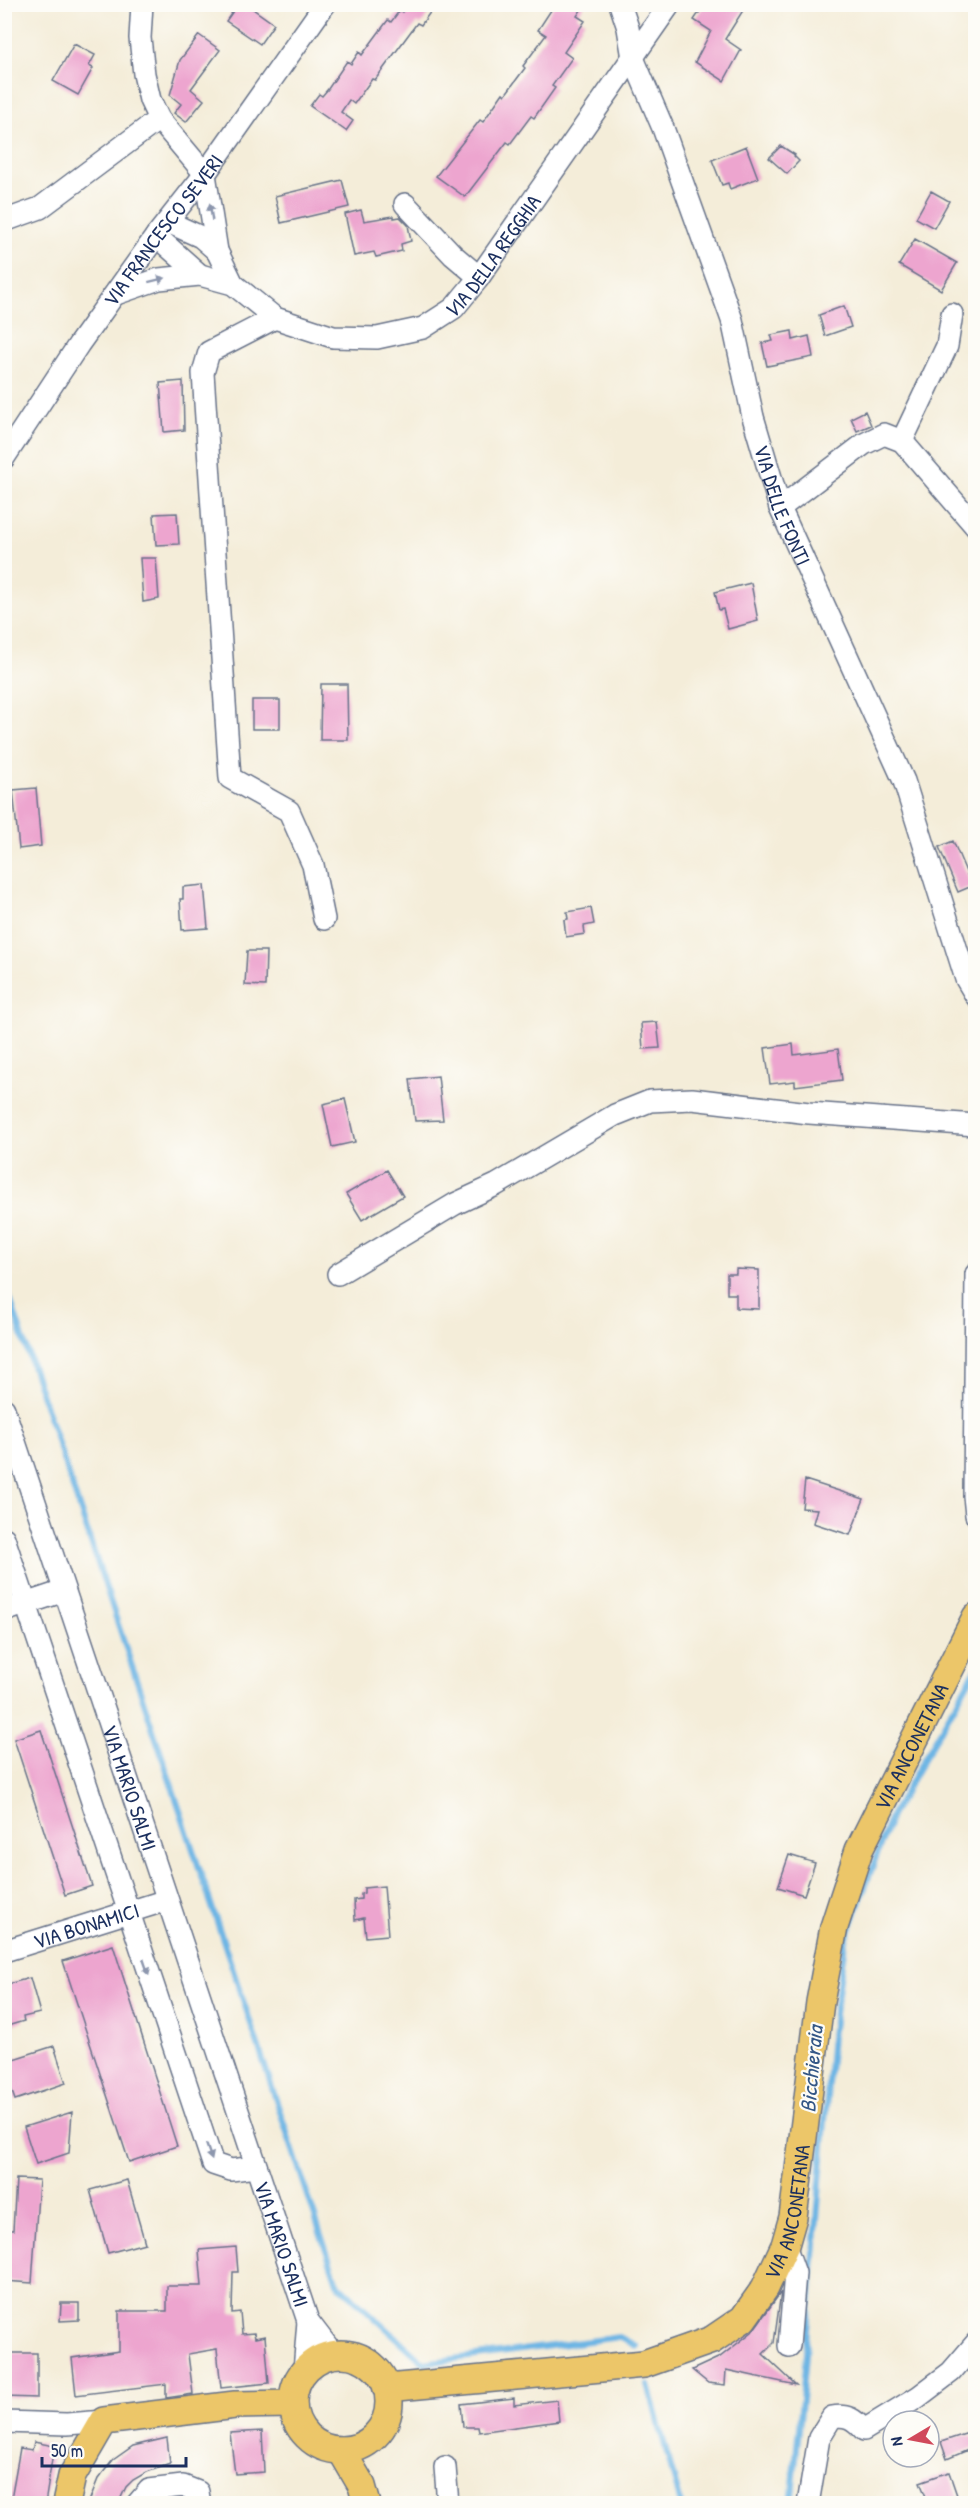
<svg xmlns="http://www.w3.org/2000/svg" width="980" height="2508" viewBox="0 0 980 2508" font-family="'Patrick Hand',sans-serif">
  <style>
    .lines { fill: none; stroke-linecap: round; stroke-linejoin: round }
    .stream { stroke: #6db5e4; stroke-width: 6 }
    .building { fill: #eda5cf }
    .minor-casing { stroke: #677289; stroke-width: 24 }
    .major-casing { stroke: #677289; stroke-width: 30 }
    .minor { stroke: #fff; stroke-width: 21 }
    .major { stroke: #ecc669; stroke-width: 27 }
    .oneway { fill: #8d97ae }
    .labels { text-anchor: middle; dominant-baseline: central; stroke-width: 4.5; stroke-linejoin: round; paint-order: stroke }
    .street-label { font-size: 21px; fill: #1b2f5e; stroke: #fdfcf7 }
    .water-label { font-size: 22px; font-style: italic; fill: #345786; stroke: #fdfcf7 }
  </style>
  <rect width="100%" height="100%" fill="#fdfcf7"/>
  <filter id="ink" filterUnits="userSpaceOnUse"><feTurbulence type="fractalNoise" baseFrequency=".0167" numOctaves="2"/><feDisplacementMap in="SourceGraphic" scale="12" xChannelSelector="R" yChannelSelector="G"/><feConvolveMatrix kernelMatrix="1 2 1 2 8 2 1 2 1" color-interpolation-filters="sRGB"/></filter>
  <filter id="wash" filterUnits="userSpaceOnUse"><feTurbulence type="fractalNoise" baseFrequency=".008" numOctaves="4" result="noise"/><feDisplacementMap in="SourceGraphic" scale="24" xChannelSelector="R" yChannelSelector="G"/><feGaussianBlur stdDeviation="1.35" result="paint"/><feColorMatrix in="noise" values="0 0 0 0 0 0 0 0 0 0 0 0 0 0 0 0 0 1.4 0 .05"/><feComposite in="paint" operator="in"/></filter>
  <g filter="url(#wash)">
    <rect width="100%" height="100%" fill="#f4edd9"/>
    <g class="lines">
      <!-- stream -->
      <path class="stream" d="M4 1281 337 2283 424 2363 619 2337 636 2346
        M648 2385 681 2504
        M791 2504 803 2390 832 2035 845 1942 891 1816 976 1669"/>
    </g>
    <g id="blocks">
      <!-- building -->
      <path class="building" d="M238 4H246L274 24 260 44 226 21Z
        M408 4H436L421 25 417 23 375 80 372 79 354 104 349 100 341 112 353 121 346 131 310 106 319 94 322 96 328 89 347 61 351 64 359 52 362 55 388 20 391 22 400 10 402 12Z
        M555 4H585L577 16 585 21 564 52 572 58 552 86 555 88 534 118 531 116 510 144 507 142 465 197 436 176 480 120 483 122 503 93 505 95 525 68 523 66 546 35 538 30Z
        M705 4H747L725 39 741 50 724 81 695 62 711 31 694 20Z
        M199 35 220 50 191 89 204 100 186 122 174 113 181 104 170 95 180 60Z
        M74 44 95 55 89 66 93 68 78 95 53 81Z
        M746 146 758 178 730 189 728 183 722 185 712 160Z
        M781 146 795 155 794 156 799 161 787 174 769 158Z
        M342 180 349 207 281 223 275 196Z
        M931 191 949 201 934 228 916 218Z
        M361 210 364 221 394 216V218L400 217 408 225 411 241 401 244 402 251 376 257 374 252 354 256 345 214Z
        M915 239 957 263 941 290 899 265Z
        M844 306 851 327 825 336 819 315Z
        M792 331 793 340 809 336 813 357 767 366 762 343 773 341 771 335Z
        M183 381 184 430 164 432 160 383Z
        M865 411 871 425 857 431 851 418Z
        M177 513 179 544 156 545 154 514Z
        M140 558H156L159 599 143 602Z
        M751 583 758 621 728 629 723 609 719 610 715 592Z
        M321 684H347L348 740H320Z
        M252 700H280V729H252Z
        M36 788 41 846 19 849 13 790Z
        M953 841 972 886 958 892 939 847Z
        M204 885 208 928 182 930 180 899H183V887Z
        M591 908 594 924 584 926 585 934 566 937 564 920 568 919 567 912Z
        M247 951H266L265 986 245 985Z
        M657 1022 660 1048 643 1049 641 1023Z
        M793 1044 794 1055 838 1049 842 1080 795 1086V1081L770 1084 765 1048Z
        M438 1076 443 1120 415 1121 410 1079Z
        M345 1099 355 1142 332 1147 323 1104Z
        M387 1170 403 1196 362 1220 346 1194Z
        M736 1269 759 1270V1309L736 1308V1294H727V1274H736Z
        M805 1480 864 1499 850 1535 813 1523 817 1509 802 1508Z
        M41 1730 92 1886 65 1895 14 1739Z
        M789 1855 815 1863 804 1895 778 1887Z
        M384 1886 388 1935 366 1937 364 1918 355 1920 354 1900 361 1899V1894L364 1893V1888Z
        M113 1945 177 2146 129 2162 63 1961Z
        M30 1978 40 2013 23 2017 24 2021 4 2027V1985Z
        M54 2046 66 2083 15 2100 4 2069V2062Z
        M72 2112 69 2153 36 2164 24 2127Z
        M16 2179 39 2180 32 2283 4 2281V2230H13Z
        M127 2180 145 2243 108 2253 90 2190Z
        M236 2247 238 2272H233L232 2313 240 2312 242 2334 254 2333 255 2338 265 2336 269 2383 221 2388 217 2349 188 2354 193 2394 166 2398V2384L76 2395 72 2358 119 2351V2311H167V2286H202L199 2250Z
        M781 2292 774 2343 763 2354 796 2385 726 2370 725 2385 708 2383 692 2370 720 2357 752 2332Z
        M61 2303H79V2320L60 2321Z
        M4 2353H37V2398L4 2397Z
        M514 2398V2405L557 2400 559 2421 479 2432 478 2427H463L461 2404Z
        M262 2431 264 2472 235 2474 230 2433Z
        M965 2434 975 2437V2447L947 2459 941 2442Z
        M167 2438 170 2464 147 2472 133 2480 126 2487 118 2504H88L98 2479 113 2460 133 2446Z
        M34 2442 54 2446 45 2504H10L20 2448 32 2450Z
        M949 2472 960 2504H929L920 2482Z"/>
    </g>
  </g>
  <g filter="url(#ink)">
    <use href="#blocks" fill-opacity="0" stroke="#677289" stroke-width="1.5"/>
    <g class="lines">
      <!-- minor casing -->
      <g class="minor-casing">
        <g id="minor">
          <path d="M142 4 140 38 144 74 150 100 159 119 205 174 217 251 233 284"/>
          <path id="s1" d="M620 4 628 28 633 58 663 128 732 320 753 417 780 508 904 781 966 979 976 996"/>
          <path d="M405 204 453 255 479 277"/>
          <path d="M4 221 40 208 159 119"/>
          <path d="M168 222 201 237 217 251"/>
          <path d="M156 236 200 275"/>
          <path id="s2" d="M116 294 159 279 200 275 233 284 275 318 333 337 377 338 423 328 454 308 477 280 670 4"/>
          <path d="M275 318 209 352 203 373 230 778 289 811 313 865 324 919"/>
          <path d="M902 441 947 346 952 314"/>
          <path id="s3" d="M4 458 79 344 156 236 205 174 325 4"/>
          <path d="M780 508 864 444 884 434 902 441 976 527"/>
          <path d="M338 1274 455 1204 496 1185 615 1115 650 1101 692 1099 809 1113 976 1125"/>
          <path d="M976 1274 974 1496 976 1515"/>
          <path id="s4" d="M4 1409 308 2321 334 2355"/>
          <path d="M4 1538 213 2164 231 2170 256 2167"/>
          <path d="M4 1611 64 1591"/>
          <path id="s5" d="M4 1951 167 1900"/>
          <path d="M785 2245 795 2273 789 2346"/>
          <path d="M304 2371 308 2321"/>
          <path d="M4 2422 67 2424 104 2421"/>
          <path d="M445 2467 448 2504"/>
          <path d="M137 2504 149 2490 183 2486 198 2492 200 2504"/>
          <path d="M808 2504 819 2438 832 2417C847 2414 854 2419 864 2430L918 2397 951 2372 976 2343"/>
        </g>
      </g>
      <!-- major casing -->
      <g class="major-casing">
        <g id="major">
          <circle cx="341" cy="2402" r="48"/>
          <path id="s6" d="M387 2388 644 2364 712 2340 743 2319 765 2288 785 2245 793 2217 820 2002 834 1927 859 1850 976 1617"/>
          <path d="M341 2450 362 2486 367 2504"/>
          <path d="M66 2504 72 2476 104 2421 235 2405 293 2404"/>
        </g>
      </g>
      <!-- minor -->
      <use href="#minor" class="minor"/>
      <!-- major -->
      <use href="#major" class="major"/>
    </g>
    <!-- one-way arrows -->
    <defs><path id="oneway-solid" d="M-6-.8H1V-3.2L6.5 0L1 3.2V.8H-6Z" transform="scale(1.5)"/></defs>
    <g class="oneway">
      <use href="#oneway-solid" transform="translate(211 212) rotate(-99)"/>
      <use href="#oneway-solid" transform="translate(157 280) rotate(-14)"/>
      <use href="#oneway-solid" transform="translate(146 1967) rotate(71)"/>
      <use href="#oneway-solid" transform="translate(209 2152) rotate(71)"/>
    </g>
  </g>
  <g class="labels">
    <!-- street labels -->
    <g class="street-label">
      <text stroke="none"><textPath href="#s3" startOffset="278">VIA FRANCESCO SEVERI</textPath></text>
      <text stroke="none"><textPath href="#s2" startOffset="429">VIA DELLA REGGHIA</textPath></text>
      <text stroke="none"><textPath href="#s1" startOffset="528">VIA DELLE FONTI</textPath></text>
      <text stroke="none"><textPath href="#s6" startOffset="972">VIA ANCONETANA</textPath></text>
      <text stroke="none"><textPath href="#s4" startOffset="399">VIA MARIO SALMI</textPath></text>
      <text stroke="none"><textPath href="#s5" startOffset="86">VIA BONAMICI</textPath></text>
      <text stroke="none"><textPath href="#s6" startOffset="486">VIA ANCONETANA</textPath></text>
      <text stroke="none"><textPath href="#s4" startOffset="880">VIA MARIO SALMI</textPath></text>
    </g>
    <!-- water labels -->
    <g class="water-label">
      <text transform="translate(811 2069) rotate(-85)">Bicchieraia</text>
    </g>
  </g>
  <!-- margin -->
  <rect width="980" height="2508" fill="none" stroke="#fdfcf7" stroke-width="24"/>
  <!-- north arrow -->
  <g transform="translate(911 2439) rotate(260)"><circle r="28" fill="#fdfcf7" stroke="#a3aaba" stroke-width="1.5"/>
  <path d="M0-4.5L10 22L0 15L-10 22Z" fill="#d1495b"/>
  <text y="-9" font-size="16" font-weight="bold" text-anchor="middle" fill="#1b2f5e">N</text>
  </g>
  <!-- scale -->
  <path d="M42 2457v9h144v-9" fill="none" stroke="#1b2f5e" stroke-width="3"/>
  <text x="51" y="2457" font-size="18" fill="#1b2f5e" stroke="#fdfcf7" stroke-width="4.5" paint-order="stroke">50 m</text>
</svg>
